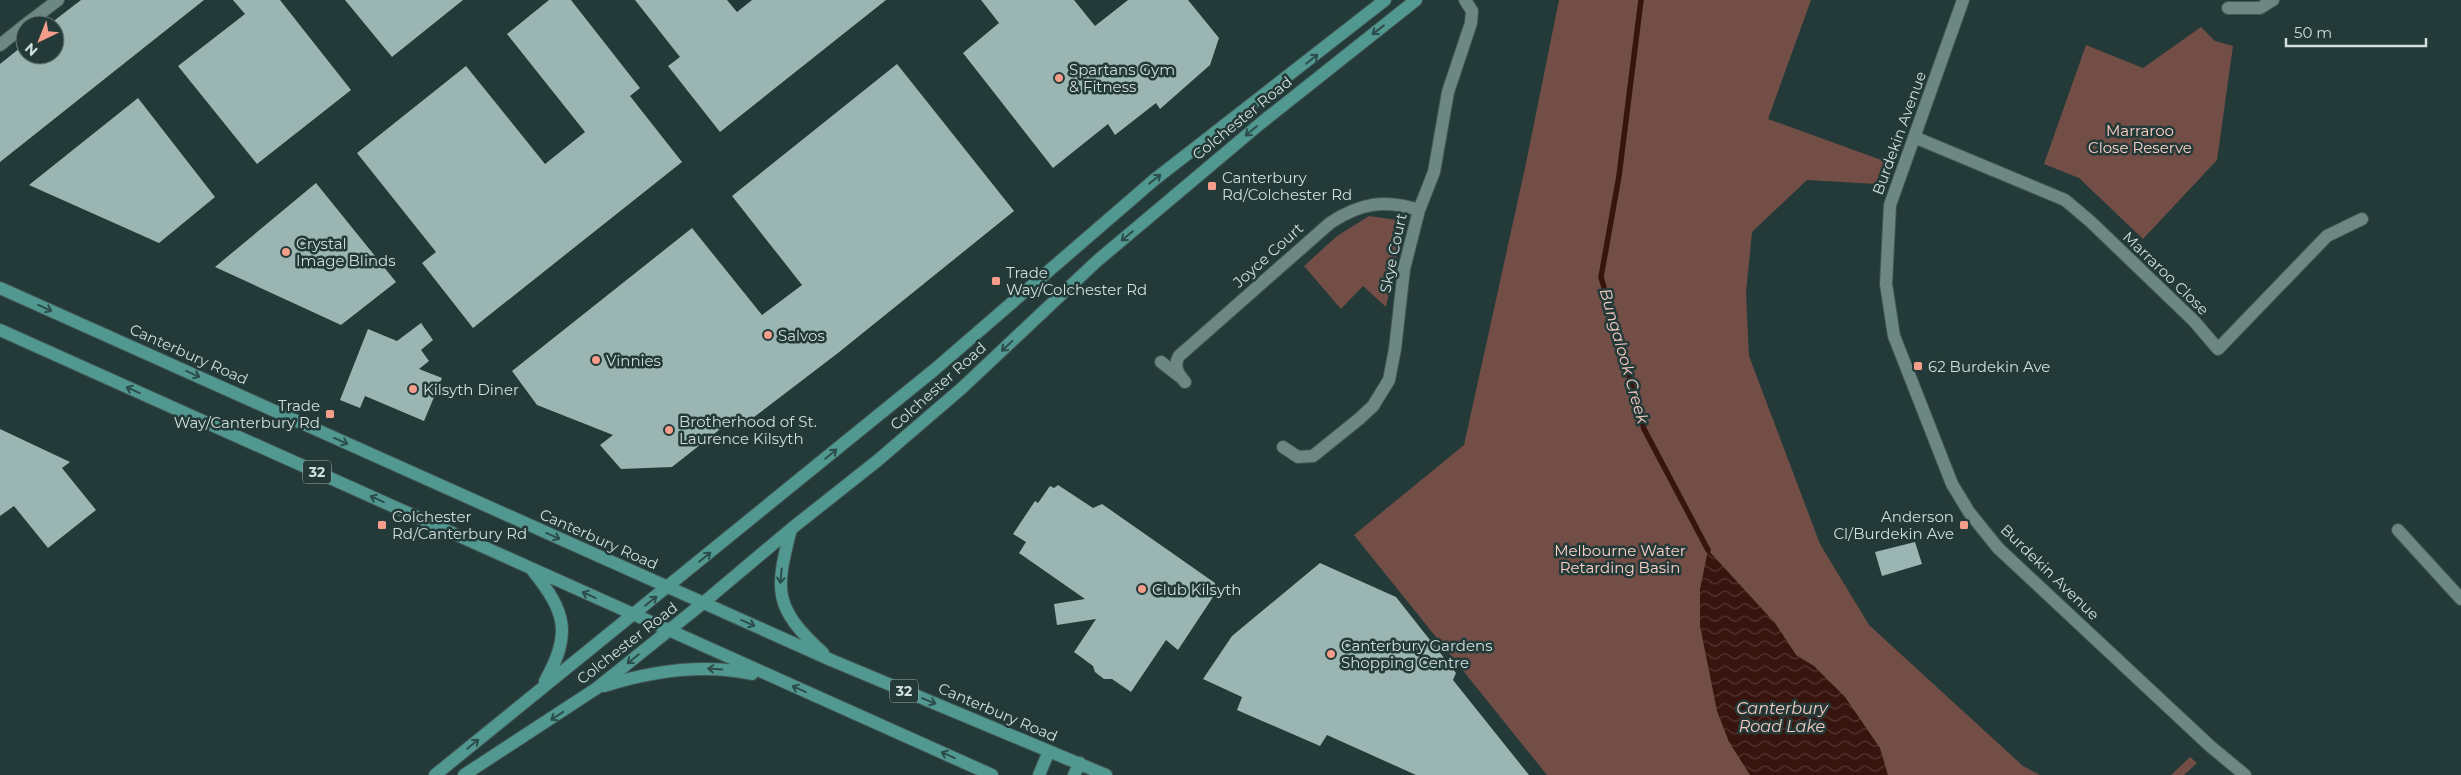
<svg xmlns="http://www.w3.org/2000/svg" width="2461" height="775" viewBox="0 0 2461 775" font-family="Montserrat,sans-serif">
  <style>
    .park { fill: #734e46 }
    .water { fill: url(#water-waves) }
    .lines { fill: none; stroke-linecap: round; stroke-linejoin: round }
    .stream { stroke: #37140e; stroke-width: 5.5 }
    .building { fill: #9bb6b2 }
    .minor-casing { stroke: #415654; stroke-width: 14 }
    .major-casing { stroke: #415654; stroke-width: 14 }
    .minor { stroke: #6d8783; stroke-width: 12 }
    .major { stroke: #519891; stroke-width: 12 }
    .oneway { stroke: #2c4d4a }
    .poi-dot { fill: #f49d8b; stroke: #233a38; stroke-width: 2 }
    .labels { text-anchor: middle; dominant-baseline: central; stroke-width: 5; stroke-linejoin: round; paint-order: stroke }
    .shield { fill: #233a38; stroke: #9cadab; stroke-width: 1 }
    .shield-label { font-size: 14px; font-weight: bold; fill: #d0dedc }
    .poi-label { font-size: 15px; fill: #d0dedc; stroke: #233a38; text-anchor: start }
    .street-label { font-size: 15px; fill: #d0dedc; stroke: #233a38 }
    .park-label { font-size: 15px; fill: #fccfc5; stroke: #233a38 }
    .water-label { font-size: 16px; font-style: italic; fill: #f6cac0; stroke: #233a38 }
  </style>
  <defs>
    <pattern id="water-waves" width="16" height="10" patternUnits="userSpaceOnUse" patternTransform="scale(1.25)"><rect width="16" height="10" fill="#37140e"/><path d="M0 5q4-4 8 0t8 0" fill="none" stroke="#533630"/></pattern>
  </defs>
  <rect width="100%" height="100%" fill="#233a38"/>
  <!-- park -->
  <path class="park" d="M1559 0H1811L1768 119 1884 161 1876 184 1807 180 1752 232 1746 293 1749 356 1820 544 1869 625 2023 766 2040 775H1547L1354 535 1464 445 1525 168Z
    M2201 27 2215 41 2233 46 2217 160 2143 239 2079 178 2044 164 2086 45 2143 68Z
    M1369 216 1404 221 1386 307 1363 286 1341 309 1304 266 1337 236Z
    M2190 757 2197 763 2184 775H2171Z"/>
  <!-- water -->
  <path class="water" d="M1708 550 1775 623 1796 655 1814 666 1845 697 1880 748 1888 775H1750L1729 742 1717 711 1700 626V589Z"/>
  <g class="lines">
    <!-- stream -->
    <path class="stream" d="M1641 0 1619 176 1601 277 1644 429 1708 550"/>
  </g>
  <!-- building -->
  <path class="building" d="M81 0H204L0 162V64L25 44V55H55V20Z
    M233 0H280L351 90 257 164 178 66 245 14Z
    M345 0H463L392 57Z
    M549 0H571L640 88 630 96 682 162 473 328 422 263 436 252 357 153 466 66 545 164 585 132 507 34Z
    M635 0H727L737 12 752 0H886L720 132 668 66 680 57Z
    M981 0H1074L1095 26 1128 0H1188L1219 38 1210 65 1160 109 1156 103 1115 135 1108 124 1053 168 963 53 999 23Z
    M897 64 1014 211 838 353 745 424 738 415 672 467 621 469 600 445 613 435 537 405 512 371 692 228 762 315 802 285 732 196Z
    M138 98 215 197 159 243 29 185Z
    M316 183 396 282 341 325 215 267Z
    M421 323 433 340 421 350 429 361 419 369 442 378 424 421 365 396 360 408 340 400 368 329 397 341Z
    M0 429 70 462 62 468 96 510 48 548 14 506 0 516Z
    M1058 485 1093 508 1102 504 1215 583V594L1178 650 1166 640 1131 692 1112 679H1104L1095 672 1093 666 1074 652 1096 619 1057 625 1054 604 1085 599 1019 553 1026 542 1013 534 1035 501 1038 503 1050 486 1054 488Z
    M1915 542 1922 564 1882 576 1875 552Z
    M1320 563 1396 597 1456 673 1453 680 1529 775H1416L1327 735 1320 746 1237 710 1242 697 1203 679 1232 636Z"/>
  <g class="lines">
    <!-- minor casing -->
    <g class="minor-casing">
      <path id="minor" d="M1963 0 1890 205 1886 284 1894 336 1952 484 1969 512 1998 548 2210 746 2245 775
        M2228 8H2260L2273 0
        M25 25 58 0
        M0 45 25 25
        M1914 137 2065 200 2091 222 2194 321 2218 349 2327 236 2362 219
        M1161 362 1179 376
        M1185 382C1178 374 1173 366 1179 356L1330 223C1360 203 1384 199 1419 210
        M1283 447 1298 457 1313 456 1359 419 1373 406 1389 380 1395 349 1404 269 1419 210 1434 172 1448 92 1471 23 1472 11 1465 0
        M2398 530 2461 599"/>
    </g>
    <!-- major casing -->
    <g class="major-casing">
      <path id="major" d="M0 288 831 660 1106 775
        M0 330 992 775
        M791 529C775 591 773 607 823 653
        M533 571C566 612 572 634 545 681
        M604 686C652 671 702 663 752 674
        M435 775 934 370 1154 180 1385 0
        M464 775 597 688 703 603 791 529 877 461 962 388 1097 261 1261 123 1416 0
        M1039 775 1049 751
        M1074 775 1080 763"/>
    </g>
    <!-- minor -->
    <use href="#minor" class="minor"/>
    <!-- major -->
    <use href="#major" class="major"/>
  </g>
  <!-- one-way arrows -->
  <defs><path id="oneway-shaft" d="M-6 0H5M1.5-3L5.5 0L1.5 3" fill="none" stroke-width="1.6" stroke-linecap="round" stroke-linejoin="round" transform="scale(1.25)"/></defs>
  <g class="oneway">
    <use href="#oneway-shaft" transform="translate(1378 30) rotate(142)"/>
    <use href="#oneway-shaft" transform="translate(1312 59) rotate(-39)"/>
    <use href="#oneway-shaft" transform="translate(1251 131) rotate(140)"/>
    <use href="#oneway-shaft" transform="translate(1155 179) rotate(-39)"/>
    <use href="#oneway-shaft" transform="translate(1127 236) rotate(140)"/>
    <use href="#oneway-shaft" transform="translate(45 308) rotate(24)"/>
    <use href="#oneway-shaft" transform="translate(1007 346) rotate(137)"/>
    <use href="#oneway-shaft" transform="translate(193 374) rotate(24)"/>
    <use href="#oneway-shaft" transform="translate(133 390) rotate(-156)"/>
    <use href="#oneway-shaft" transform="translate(341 441) rotate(24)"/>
    <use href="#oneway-shaft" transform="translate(831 454) rotate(-40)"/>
    <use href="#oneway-shaft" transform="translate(377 499) rotate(-156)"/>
    <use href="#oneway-shaft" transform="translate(553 536) rotate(24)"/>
    <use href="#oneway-shaft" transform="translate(705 557) rotate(-39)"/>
    <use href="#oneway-shaft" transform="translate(781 576) rotate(95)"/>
    <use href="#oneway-shaft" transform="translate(589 595) rotate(-156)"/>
    <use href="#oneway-shaft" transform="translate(651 601) rotate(-39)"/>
    <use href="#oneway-shaft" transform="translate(748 623) rotate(24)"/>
    <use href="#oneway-shaft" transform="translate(633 659) rotate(141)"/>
    <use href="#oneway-shaft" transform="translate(715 669) rotate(-176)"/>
    <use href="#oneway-shaft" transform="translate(799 689) rotate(-156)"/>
    <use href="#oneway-shaft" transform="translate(929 701) rotate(22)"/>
    <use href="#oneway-shaft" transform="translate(557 716) rotate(147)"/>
    <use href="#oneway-shaft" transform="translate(473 744) rotate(-39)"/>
    <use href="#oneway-shaft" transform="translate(948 755) rotate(-156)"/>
  </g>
  <!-- markers -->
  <g class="poi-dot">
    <circle cx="1059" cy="78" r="5"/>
    <rect x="1207" y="181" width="10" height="10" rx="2.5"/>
    <circle cx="286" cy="252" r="5"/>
    <rect x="991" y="276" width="10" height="10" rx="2.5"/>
    <circle cx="768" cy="335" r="5"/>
    <circle cx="596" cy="360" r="5"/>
    <rect x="1913" y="361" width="10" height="10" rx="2.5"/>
    <circle cx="413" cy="389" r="5"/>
    <rect x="325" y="409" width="10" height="10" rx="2.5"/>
    <circle cx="669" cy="430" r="5"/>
    <rect x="377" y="520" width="10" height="10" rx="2.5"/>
    <rect x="1959" y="520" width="10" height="10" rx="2.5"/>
    <circle cx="1142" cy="589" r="5"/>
    <circle cx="1331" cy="654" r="5"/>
  </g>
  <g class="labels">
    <!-- shield labels -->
    <g class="shield">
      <rect x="303" y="460.5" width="28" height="23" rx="4"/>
      <rect x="890" y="679.5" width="28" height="23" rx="4"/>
    </g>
    <g class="shield-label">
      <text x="317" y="472">32</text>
      <text x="904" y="691">32</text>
    </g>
    <!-- poi labels -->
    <g class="poi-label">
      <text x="1069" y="69">Spartans Gym<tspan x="1069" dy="17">&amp; Fitness</tspan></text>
      <text x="1222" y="177">Canterbury<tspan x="1222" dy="17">Rd/Colchester Rd</tspan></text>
      <text x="296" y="243">Crystal<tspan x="296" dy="17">Image Blinds</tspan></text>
      <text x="1006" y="272">Trade<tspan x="1006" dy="17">Way/Colchester Rd</tspan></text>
      <text x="778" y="335">Salvos</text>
      <text x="606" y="360">Vinnies</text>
      <text x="1928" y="366">62 Burdekin Ave</text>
      <text x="423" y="389">Kilsyth Diner</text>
      <text x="320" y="405" text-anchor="end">Trade<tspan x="320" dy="17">Way/Canterbury Rd</tspan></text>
      <text x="679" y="421">Brotherhood of St.<tspan x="679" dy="17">Laurence Kilsyth</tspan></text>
      <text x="392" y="516">Colchester<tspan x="392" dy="17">Rd/Canterbury Rd</tspan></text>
      <text x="1954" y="516" text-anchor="end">Anderson<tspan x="1954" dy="17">Cl/Burdekin Ave</tspan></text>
      <text x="1152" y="589">Club Kilsyth</text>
      <text x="1341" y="645">Canterbury Gardens<tspan x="1341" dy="17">Shopping Centre</tspan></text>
    </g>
    <!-- street labels -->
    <g class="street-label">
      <text transform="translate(1242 118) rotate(-39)">Colchester Road</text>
      <text transform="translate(1899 133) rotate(-70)">Burdekin Avenue</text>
      <text transform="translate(1393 253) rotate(-78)">Skye Court</text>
      <text transform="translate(1268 255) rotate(-42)">Joyce Court</text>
      <text transform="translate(2166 273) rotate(44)">Marraroo Close</text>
      <text transform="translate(189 354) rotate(24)">Canterbury Road</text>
      <text transform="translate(938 386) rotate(-42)">Colchester Road</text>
      <text transform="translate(599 539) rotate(24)">Canterbury Road</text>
      <text transform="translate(2050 572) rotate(44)">Burdekin Avenue</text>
      <text transform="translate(627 643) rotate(-38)">Colchester Road</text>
      <text transform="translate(998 712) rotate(23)">Canterbury Road</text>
    </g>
    <!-- park labels -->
    <g class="park-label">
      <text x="2140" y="130">Marraroo<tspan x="2140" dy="17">Close Reserve</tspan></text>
      <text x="1620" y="550">Melbourne Water<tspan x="1620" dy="17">Retarding Basin</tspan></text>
    </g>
    <!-- water labels -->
    <g class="water-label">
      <text transform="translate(1624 356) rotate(74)">Bungalook Creek</text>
      <text x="1782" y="708">Canterbury<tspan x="1782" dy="18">Road Lake</tspan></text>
    </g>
  </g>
  <!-- north arrow -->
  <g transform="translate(40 40) rotate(223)"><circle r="24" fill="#233a38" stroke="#687c7a"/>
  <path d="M0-4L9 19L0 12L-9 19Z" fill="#f49d8b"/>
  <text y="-8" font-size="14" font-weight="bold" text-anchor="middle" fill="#d0dedc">N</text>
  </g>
  <!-- scale -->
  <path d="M2286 38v8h140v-8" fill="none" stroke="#d0dedc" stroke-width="2.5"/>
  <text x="2294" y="38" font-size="15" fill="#d0dedc" stroke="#233a38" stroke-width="4" paint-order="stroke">50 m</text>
</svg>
